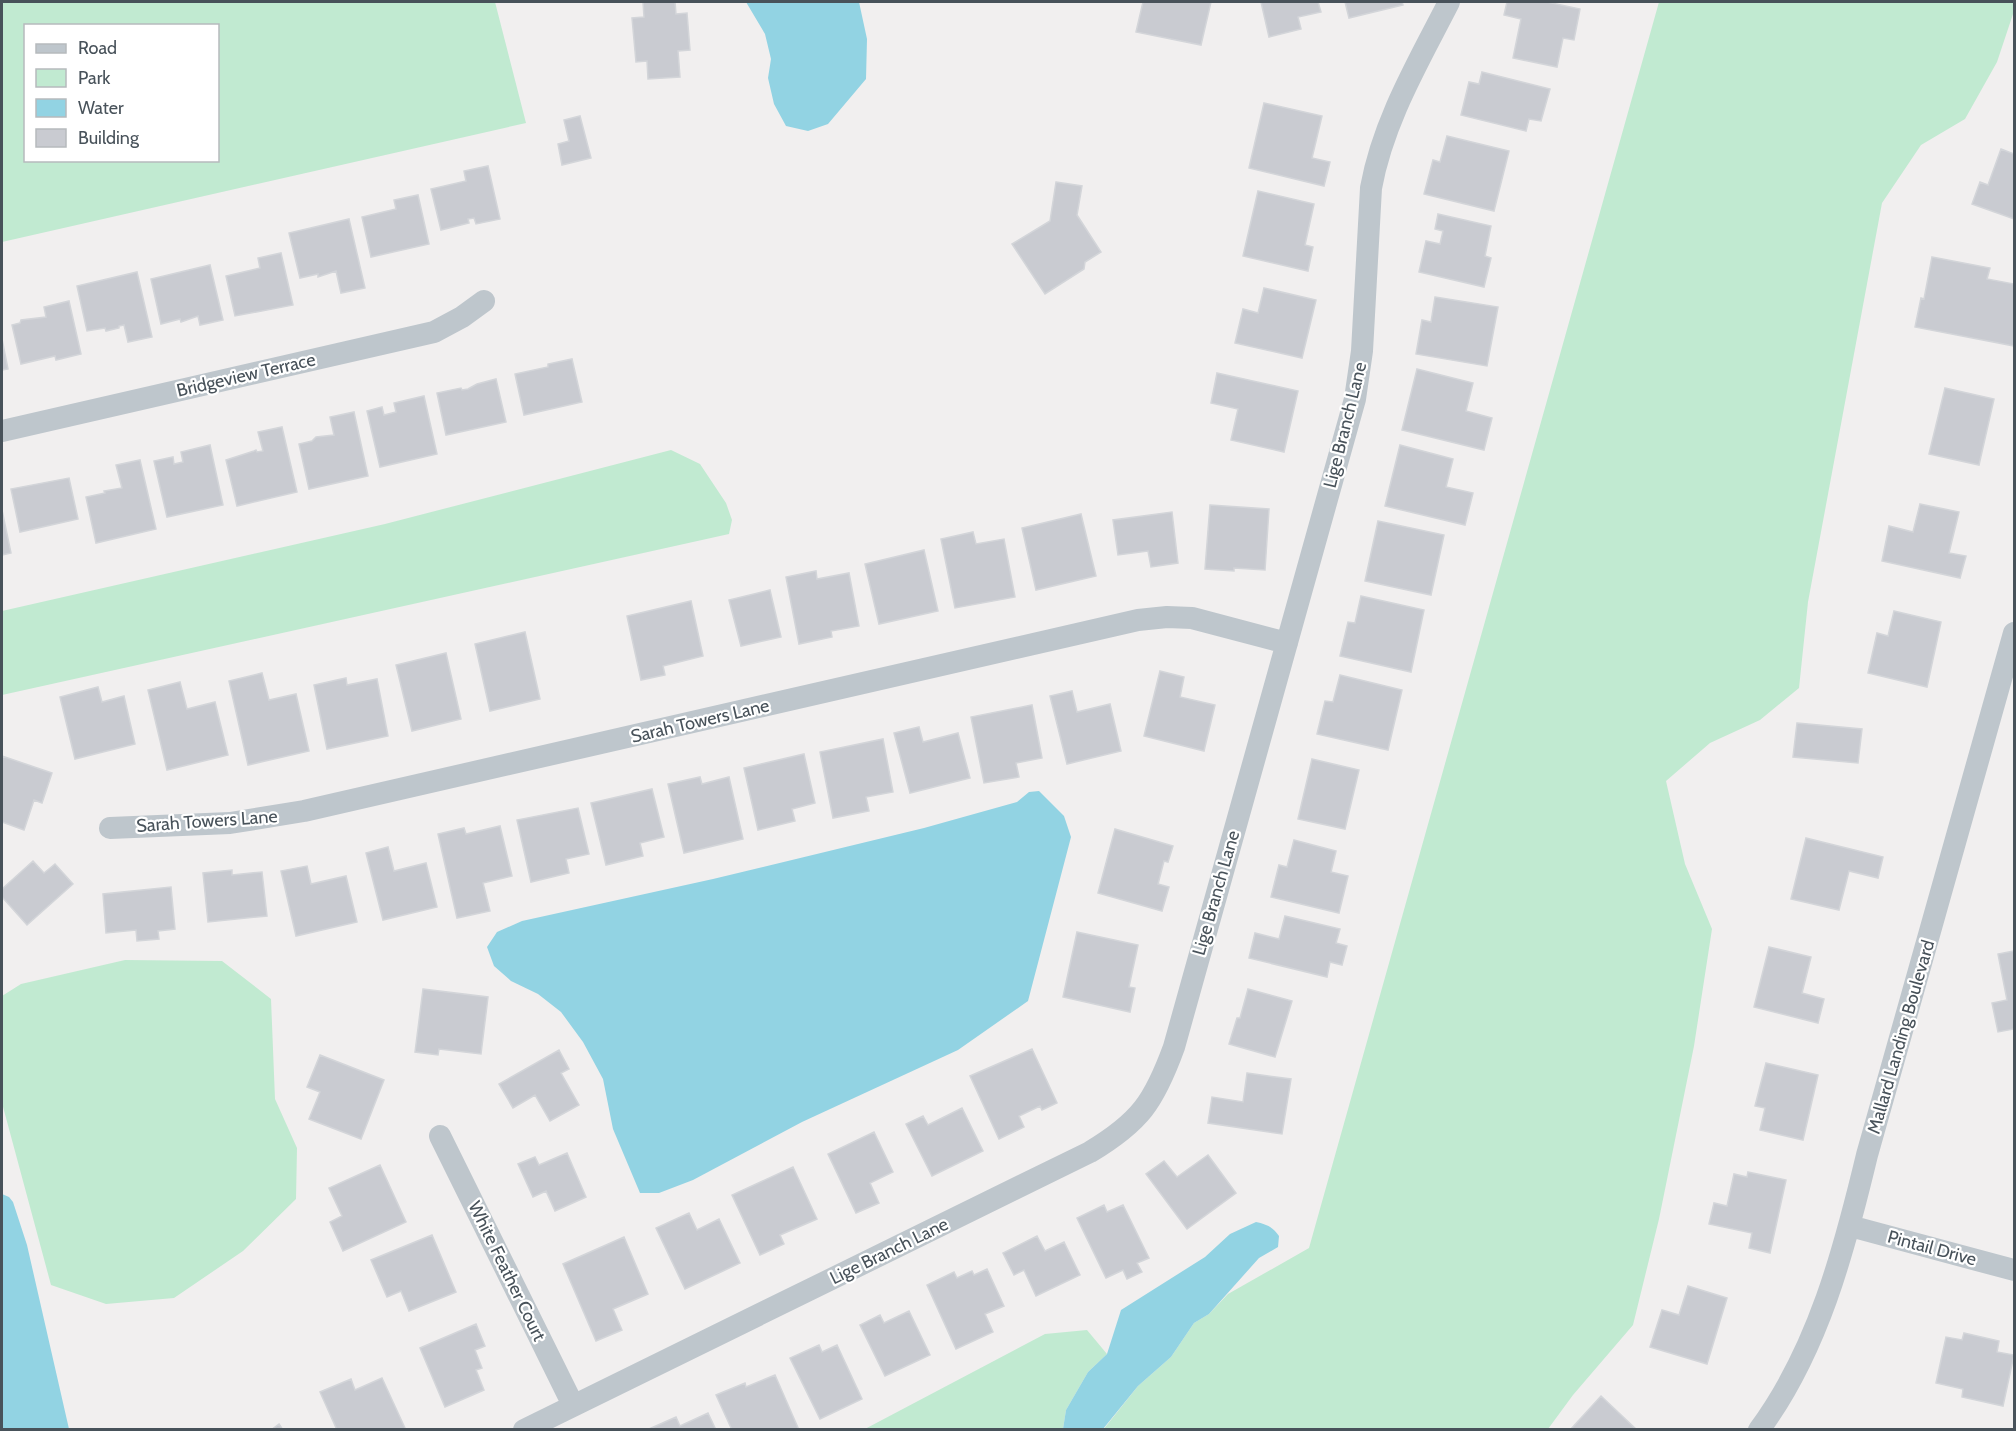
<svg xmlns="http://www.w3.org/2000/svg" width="2016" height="1431" viewBox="0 0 2016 1431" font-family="Cabin,sans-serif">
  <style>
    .green { fill: #c1ead1; fill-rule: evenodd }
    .water { fill: #92d3e3 }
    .building { fill: #c9cbd1; stroke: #d3d5d9; stroke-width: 1.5 }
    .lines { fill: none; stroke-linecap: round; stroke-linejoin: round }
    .street { stroke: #bec6cc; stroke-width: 22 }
    .labels { text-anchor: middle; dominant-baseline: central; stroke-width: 4.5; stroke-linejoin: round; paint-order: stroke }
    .street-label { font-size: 18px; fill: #48525a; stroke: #fff }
  </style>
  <rect width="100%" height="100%" fill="#f1efef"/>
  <!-- green -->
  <path class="green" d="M2 2H495L526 123 2 242ZM26 26H218V160H26Z
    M1659 2H2014V11L1997 62 1965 119 1921 145 1882 203 1808 602 1799 688 1760 720 1710 743 1666 781 1685 864 1712 929 1694 1046 1659 1219 1633 1325 1573 1395 1548 1429 1103 1430 1138 1386 1171 1357 1194 1323 1209 1314 1228 1294 1309 1248Z
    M671 450 700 464 726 503 732 520 729 534 2 695V611L385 524Z
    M125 960 222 961 271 999 275 1099 297 1148 296 1199 243 1251 174 1298 106 1304 51 1285 2 1103V996L21 984Z
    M1087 1330 1107 1354 1088 1372 1066 1410 1063 1429 863 1430 1045 1334Z"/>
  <!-- water -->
  <path class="water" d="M746 2H859L867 39 866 79 828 124 808 131 786 126 774 104 768 78 771 59 765 34Z
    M1039 791 1064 816 1071 837 1028 1001 958 1050 802 1122 693 1180 659 1193H640L613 1129 603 1079 583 1042 561 1012 538 994 511 981 494 966 487 947 497 932 522 921 713 879 924 828 1017 802 1029 792Z
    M2 1194 9 1197 13 1202 27 1245 69 1429H2Z
    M1256 1222C1266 1224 1273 1227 1279 1236L1278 1247 1259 1258 1209 1314 1194 1323 1171 1357 1138 1386 1103 1429H1063L1066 1410 1088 1372 1107 1354 1121 1310 1205 1257 1230 1234Z"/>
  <!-- building -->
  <path class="building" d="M643 2H675L676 14 687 13 690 50 678 51 680 77 648 79 647 61 636 62 632 18 644 17Z
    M1143 2H1211L1201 45 1136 32Z
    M1261 2H1318L1321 12 1298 17 1301 29 1269 37Z
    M1345 2H1402L1403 5 1349 18Z
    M1507 2H1547L1580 9 1574 40 1563 38 1557 67 1513 58 1521 19 1504 15Z
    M1482 72 1550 89 1541 121 1529 119 1526 131 1461 115 1469 82 1479 84Z
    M1264 103 1322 116 1312 158 1330 162 1324 186 1249 168Z
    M580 116 591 158 562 165 558 144 569 141 564 120Z
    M1447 136 1509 151 1494 211 1424 194 1433 160 1440 162Z
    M2001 149 2014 154V219L1972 204 1980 182 1988 185Z
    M488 166 500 219 476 224 474 218 468 219 469 223 441 230 431 189 466 181 464 171Z
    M1056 182 1082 186 1077 215 1101 252 1085 262 1084 269 1045 294 1012 244 1050 221Z
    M1258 191 1314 204 1305 245 1313 247 1308 271 1243 256Z
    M418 195 429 244 371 257 362 217 396 209 394 200Z
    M1438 214 1491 226 1485 256 1491 258 1484 287 1419 272 1426 241 1440 244 1443 231 1435 229Z
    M349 219 365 288 341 293 336 271 318 277V274L300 278 289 233Z
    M281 253 293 305 235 316 226 276 260 268 258 258Z
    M1932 257 1990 268 1987 279 2014 284V346L1915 327 1921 298 1924 299Z
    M210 265 223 320 200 325 198 316 181 322 180 319 161 324 151 279Z
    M137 272 152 337 128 342 124 325 119 326V328L106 331 105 328 87 331 77 286Z
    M1264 288 1316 300 1302 358 1235 343 1243 309 1258 313Z
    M1435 297 1498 307 1487 366 1416 354 1422 320 1431 322Z
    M69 301 81 354 56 360 55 356 21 364 12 325 20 323 21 320 46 317 44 307Z
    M2 339 8 369 2 370Z
    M572 359 582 402 524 415 515 374 548 367V364Z
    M1417 369 1473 383 1466 411 1492 418 1484 450 1402 430Z
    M1217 373 1298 391 1284 452 1231 440 1238 409 1211 403Z
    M496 379 506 422 446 435 437 393 461 388 462 390 468 389 477 384Z
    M1945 388 1994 399 1979 465 1929 454Z
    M424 396 437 454 380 467 367 411 382 407 384 415 396 412 394 403Z
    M354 412 368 476 309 489 299 444 312 441 316 437 334 435 330 417Z
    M282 427 297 492 237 506 226 460 254 451 256 450 257 452 263 451 258 432Z
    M210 445 223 505 167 517 154 461 173 457 174 464 183 462 181 452Z
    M1400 445 1453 459 1446 487 1473 493 1465 525 1385 506Z
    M140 460 156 529 96 543 86 497 105 493 104 491 122 488 116 465Z
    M69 478 78 519 20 532 11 489Z
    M1920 504 1959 512 1949 553 1966 556 1960 578 1882 561 1889 526 1913 532Z
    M1210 505 1269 509 1265 570 1234 568V571L1205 569Z
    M2 510 11 553 2 555Z
    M1172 512 1178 563 1151 567 1148 551 1118 555 1113 520Z
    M1081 514 1096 576 1036 590 1022 528Z
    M1378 521 1444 535 1431 595 1365 581Z
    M973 532 976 544 1004 539 1015 597 955 608 941 539Z
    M924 550 938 611 879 624 865 564Z
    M816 571 817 579 849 573 859 626 831 631 832 637 799 644 786 577Z
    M770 590 781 637 741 646 729 600Z
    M1361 596 1424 610 1411 672 1340 656 1348 622 1355 623Z
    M691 601 703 656 663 666 665 675 641 680 627 616Z
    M1894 611 1941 622 1927 687 1868 673 1877 633 1888 636Z
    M525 632 540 699 490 711 475 644Z
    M446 653 461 719 412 731 396 665Z
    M1160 671 1184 677 1180 697 1215 705 1204 751 1144 736Z
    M262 673 269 700 296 694 309 751 248 765 229 681Z
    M1340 675 1402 690 1388 750 1317 734 1325 701 1333 702Z
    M346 678 347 685 377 679 388 736 327 749 314 685Z
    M180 682 187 709 215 702 228 755 167 770 148 690Z
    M98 687 102 702 124 696 135 744 75 759 60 697Z
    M1072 691 1077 712 1110 704 1121 751 1067 764 1050 696Z
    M1032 705 1042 758 1016 763 1019 777 984 783 971 717Z
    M1797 723 1862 729 1858 763 1793 757Z
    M919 727 923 742 958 733 970 778 910 793 894 733Z
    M883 739 893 792 866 797 869 811 833 818 820 752Z
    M804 754 815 803 792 809 795 821 758 830 744 768Z
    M2 756 52 773 42 803 34 800 24 830 2 822Z
    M1312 759 1359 770 1345 829 1298 819Z
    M700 777 702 784 729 777 743 839 684 853 668 784Z
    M652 789 664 837 640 843 643 856 606 865 591 803Z
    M578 808 589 854 566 859 569 873 531 882 517 820Z
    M500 826 512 876 483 883 490 911 457 918 438 834 464 828 466 834Z
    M1115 829 1173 846 1168 862 1164 861 1158 884 1169 887 1162 911 1098 893Z
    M1806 838 1883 857 1878 878 1849 871 1839 910 1791 899Z
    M1294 840 1336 851 1331 872 1348 876 1339 913 1271 897 1279 865 1287 867Z
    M388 847 394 871 426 863 437 907 383 920 366 853Z
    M33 861 44 873 55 864 73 884 27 925 2 897V889Z
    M307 866 311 884 346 876 357 922 296 936 281 871Z
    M232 870V875L262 872 267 916 208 922 203 873Z
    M171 887 175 929 158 931 159 939 137 941 136 930 106 933 103 894Z
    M1285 916 1340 929 1336 943 1347 946 1342 965 1330 962 1327 977 1249 958 1255 933 1279 939Z
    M1077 932 1138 945 1129 987 1135 988 1130 1012 1063 997Z
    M1769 947 1811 957 1802 993 1824 999 1818 1023 1754 1007Z
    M2014 951V1029L1998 1032 1992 1003 2007 1000 1998 954Z
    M423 989 488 997 481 1054 439 1049 438 1055 415 1052Z
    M1248 989 1292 1001 1275 1057 1229 1044 1237 1018H1240Z
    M1032 1049 1057 1103 1042 1110 1040 1106 1019 1116 1024 1127 999 1139 970 1076Z
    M559 1050 569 1069 561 1073 579 1105 550 1121 535 1095 513 1108 499 1084Z
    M320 1055 384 1080 361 1139 309 1119 320 1092 307 1087Z
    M1766 1063 1818 1075 1803 1140 1760 1130 1765 1108 1755 1106Z
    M1247 1073 1291 1079 1282 1134 1208 1123 1212 1097 1243 1102Z
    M962 1108 983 1151 932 1176 906 1124 923 1116 928 1125Z
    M874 1132 893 1172 870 1183 879 1203 856 1213 828 1154Z
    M567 1153 586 1197 555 1211 546 1191 533 1197 518 1164 535 1157 539 1165Z
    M1208 1155 1236 1193 1187 1229 1146 1174 1164 1161 1177 1177Z
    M380 1165 406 1222 343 1251 330 1222 342 1216 329 1188Z
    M793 1167 817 1219 780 1235 784 1244 760 1255 732 1195Z
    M1748 1172 1786 1180 1770 1253 1749 1248 1752 1233 1709 1224 1714 1203 1727 1206 1734 1174 1747 1177Z
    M1104 1205 1107 1212 1123 1205 1149 1258 1137 1263 1142 1272 1127 1279 1123 1270 1106 1278 1077 1218Z
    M689 1213 697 1230 719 1219 740 1263 685 1289 656 1228Z
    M432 1235 456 1292 409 1311 401 1291 387 1297 371 1260Z
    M1037 1236 1045 1251 1064 1242 1080 1275 1036 1296 1024 1270 1014 1275 1003 1253Z
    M624 1237 648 1294 613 1309 622 1330 596 1341 563 1264Z
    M987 1269 1004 1306 985 1314 993 1332 956 1349 927 1285 954 1272 957 1278 972 1271 974 1275Z
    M1688 1286 1727 1298 1707 1364 1650 1347 1662 1310 1679 1315Z
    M909 1311 930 1355 885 1376 860 1325 880 1315 884 1323Z
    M476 1324 485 1346 475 1350 482 1368 476 1370 484 1390 445 1407 420 1348Z
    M1964 1333 1999 1341 1997 1352 2014 1355 2003 1406 1962 1397 1963 1389 1936 1383 1946 1337 1962 1340Z
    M819 1345 822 1352 837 1345 862 1399 820 1419 790 1358Z
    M775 1375 799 1430H732L716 1395 745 1383 746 1387Z
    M382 1378 405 1428 400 1430H337L320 1392 351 1379 355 1390Z
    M1601 1396 1637 1430H1570Z
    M708 1413 716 1430 649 1429 676 1417 680 1426Z
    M279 1424 283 1430H271Z"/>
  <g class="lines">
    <!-- street -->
    <path class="street" d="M2 431 434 332 462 317 484 301
      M110 828 230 823 304 811 1138 620 1167 617 1192 618 1287 643
      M440 1136 573 1405
      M1850 1226 2014 1270
      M524 1430 1090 1152C1140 1122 1154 1102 1174 1047L1355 399 1362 351 1371 188C1383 121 1419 61 1449 2
      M1759 1430C1818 1350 1844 1251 1867 1155L2014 633"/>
  </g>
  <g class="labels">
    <!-- street labels -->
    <g class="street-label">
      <text transform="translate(246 375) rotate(-13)">Bridgeview Terrace</text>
      <text transform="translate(1345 425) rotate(-76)">Lige Branch Lane</text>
      <text transform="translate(700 721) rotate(-13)">Sarah Towers Lane</text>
      <text transform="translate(207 821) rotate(-4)">Sarah Towers Lane</text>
      <text transform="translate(1216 893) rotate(-74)">Lige Branch Lane</text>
      <text transform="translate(1901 1037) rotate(-74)">Mallard Landing Boulevard</text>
      <text transform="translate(1932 1248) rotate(15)">Pintail Drive</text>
      <text transform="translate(889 1251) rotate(-26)">Lige Branch Lane</text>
      <text transform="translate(507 1271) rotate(64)">White Feather Court</text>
    </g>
  </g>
  <!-- border -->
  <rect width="2016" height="1431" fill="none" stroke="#48525a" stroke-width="6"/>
  <!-- legend -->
  <rect x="24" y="24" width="195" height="138" fill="#ffffff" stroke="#b6babd" stroke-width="1.5"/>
  <rect x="36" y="44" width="30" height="9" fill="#bec6cc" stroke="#b6babd" stroke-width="1.5"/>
  <text x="78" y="54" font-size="18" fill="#48525a">Road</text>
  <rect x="36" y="69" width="30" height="18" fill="#c1ead1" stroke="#b6babd" stroke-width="1.5"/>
  <text x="78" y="84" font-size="18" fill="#48525a">Park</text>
  <rect x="36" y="99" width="30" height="18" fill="#92d3e3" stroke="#b6babd" stroke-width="1.5"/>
  <text x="78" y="114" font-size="18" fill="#48525a">Water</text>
  <rect x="36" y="129" width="30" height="18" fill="#c9cbd1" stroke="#b6babd" stroke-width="1.5"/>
  <text x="78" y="144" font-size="18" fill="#48525a">Building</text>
</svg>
